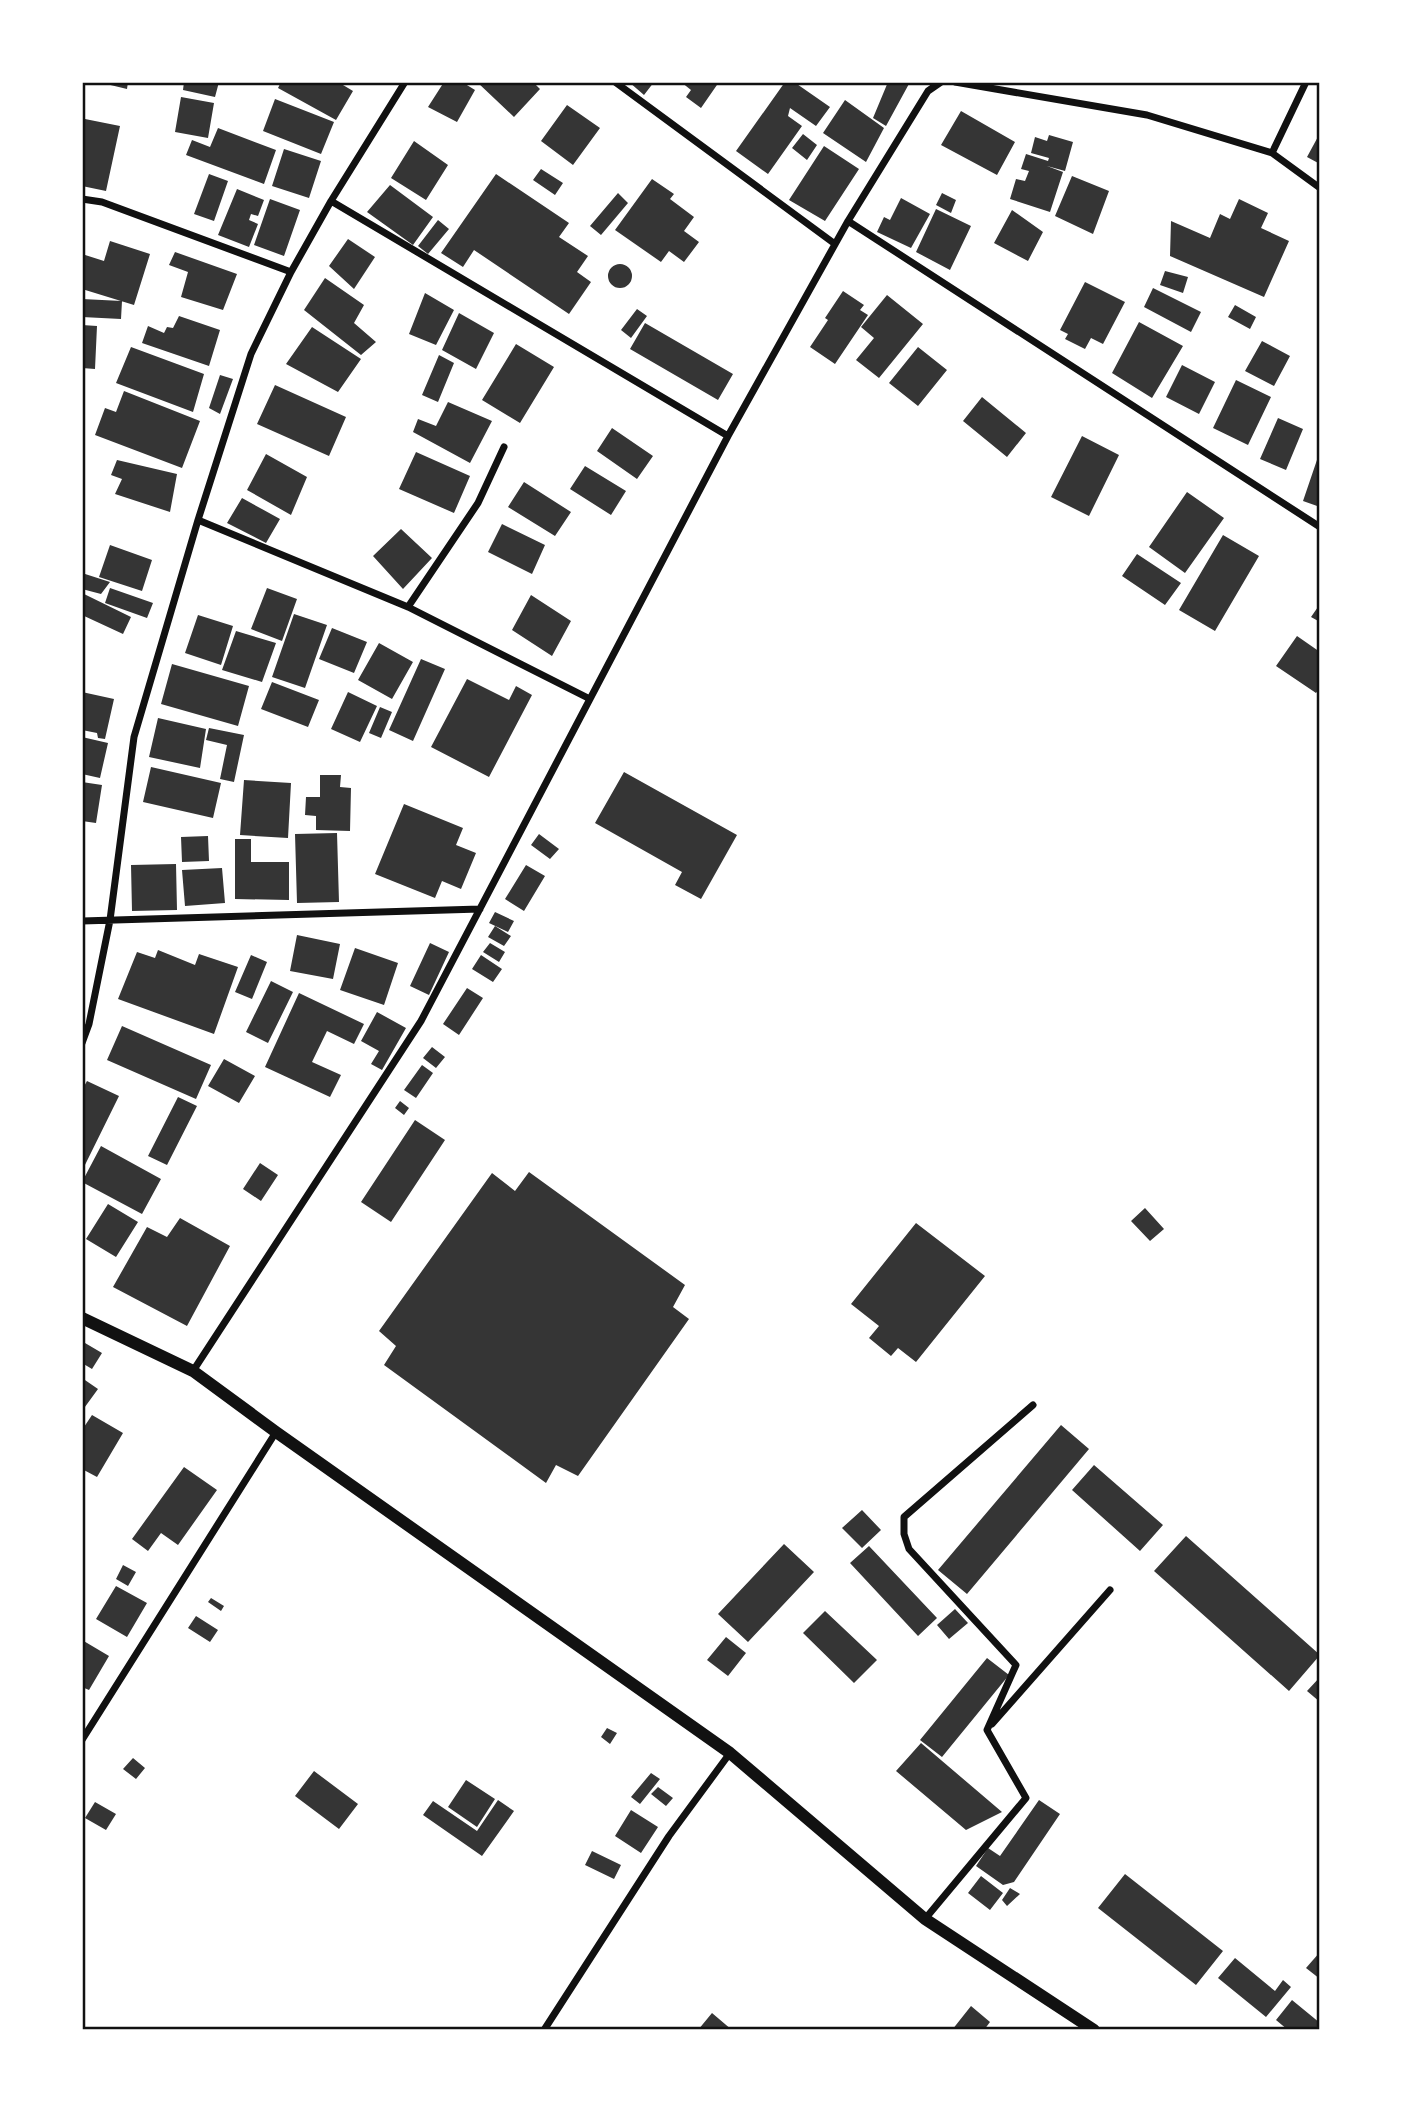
<svg xmlns="http://www.w3.org/2000/svg" width="1402" height="2112" viewBox="0 0 1402 2112" font-family="Rubik,sans-serif">
  <style>
    .building { fill: #353535 }
    .lines { fill: none; stroke-linecap: round; stroke-linejoin: round }
    .minor { stroke: #111; stroke-width: 7 }
    .secondary { stroke: #111; stroke-width: 12 }
    .neatline { fill: none; stroke: #111; stroke-width: 2.5 }
  </style>
  <rect width="100%" height="100%" fill="#fff"/>
  <!-- building -->
  <path class="building" d="M98 82H128L127 89Z
    M184 82H219L215 97 183 90Z
    M281 82H338L353 91 336 120 278 88Z
    M444 82H462L475 90 457 122 428 107Z
    M477 82H533L540 89 514 117Z
    M629 82H654L644 95Z
    M681 82H719L701 108 686 97 691 90Z
    M785 82H794L830 107 816 126 790 108 788 116 802 126 768 174 736 151Z
    M888 82H910L886 126 873 118Z
    M181 97 214 103 208 138 175 132Z
    M275 99 334 122 321 154 263 131Z
    M845 100 884 128 866 162 823 133Z
    M567 105 600 128 573 165 541 141Z
    M961 111 1015 142 997 175 941 145Z
    M85 119 120 126 106 191 82 186V132Z
    M218 128 276 150 264 184 186 155 192 140 210 147Z
    M1320 133V164L1307 157Z
    M803 134 817 145 807 160 792 148Z
    M1049 135 1073 142 1065 171 1047 166 1063 172 1050 212 1010 199 1016 179 1025 181 1029 171 1021 169 1026 154 1048 161 1049 158 1031 153 1035 137 1047 141Z
    M414 141 448 165 426 200 391 178Z
    M824 146 859 169 825 221 789 200Z
    M284 149 321 161 309 198 272 186Z
    M541 169 563 183 555 195 533 180Z
    M209 174 228 181 214 221 194 214Z
    M496 174 569 223 559 237 588 256 577 272 591 282 569 314 474 250 463 267 441 253Z
    M1072 176 1109 191 1093 234 1055 216Z
    M652 179 674 194 670 199 694 217 684 231 699 242 684 262 669 251 661 262 615 230Z
    M390 185 433 217 413 245 367 212Z
    M237 189 264 200 258 216 251 214 249 220 258 224 249 247 218 235Z
    M618 193 628 203 601 235 590 226Z
    M942 193 956 200 951 213 936 205Z
    M901 198 930 214 911 248 877 232 884 217 890 220Z
    M270 199 300 210 284 256 254 245Z
    M1239 199 1268 213 1261 228 1289 241 1264 297 1170 256 1171 221 1210 238 1220 214 1230 219Z
    M936 209 971 226 950 270 916 252Z
    M1012 210 1043 232 1028 261 994 243Z
    M438 220 449 229 428 254 418 246Z
    M348 239 375 257 354 289 329 266Z
    M110 241 150 254 134 305 82 289V254L104 261Z
    M175 252 237 274 223 310 181 297 188 272 169 265Z
    M608 276a12 12 0 1 1 24 0a12 12 0 1 1-24 0Z
    M1165 271 1188 277 1183 293 1160 285Z
    M325 278 364 305 354 323 376 342 361 355 304 310Z
    M1085 282 1125 302 1103 344 1091 338 1085 349 1065 339 1068 334 1060 330Z
    M1153 288 1201 312 1191 332 1144 307Z
    M843 291 864 305 860 310 868 315 835 364 810 347 828 320 825 318Z
    M425 293 454 310 436 345 409 334Z
    M887 295 923 324 879 378 856 360 874 338 861 327Z
    M82 299 122 301 121 319 82 317Z
    M1235 305 1256 317 1250 329 1228 317Z
    M637 309 647 316 631 338 621 330Z
    M459 313 494 333 476 369 442 350Z
    M179 316 220 330 209 366 142 343 148 326 164 333 167 327 173 328Z
    M1139 322 1183 346 1152 398 1112 373Z
    M645 323 733 374 718 400 630 349Z
    M82 325 97 326 95 369 82 368Z
    M312 327 361 359 338 392 286 364Z
    M1262 341 1290 356 1274 386 1245 371Z
    M516 344 554 367 520 423 482 400Z
    M131 347 204 374 193 412 116 383Z
    M918 347 947 370 918 406 889 383Z
    M439 355 454 363 438 402 422 395Z
    M1182 365 1215 382 1199 414 1166 397Z
    M220 375 233 379 220 414 209 408Z
    M1236 380 1271 397 1248 445 1213 428Z
    M275 385 346 417 329 456 257 424Z
    M124 391 200 421 182 468 95 435 105 408 116 412Z
    M982 397 1026 433 1007 457 963 421Z
    M448 402 492 421 470 463 413 432 418 419 436 426Z
    M1278 418 1303 429 1286 470 1260 459Z
    M612 428 653 456 637 479 597 451Z
    M1082 436 1119 455 1089 516 1051 497Z
    M416 452 470 476 454 513 399 489Z
    M266 454 307 477 291 515 247 490Z
    M1319 454H1320V507L1303 501Z
    M117 460 177 474 170 512 115 494 122 479 111 475Z
    M585 466 626 491 611 515 570 489Z
    M524 482 571 512 555 536 508 507Z
    M1187 492 1224 518 1185 573 1149 547Z
    M242 498 280 519 266 543 227 523Z
    M502 524 545 545 532 574 488 552Z
    M401 529 432 558 403 589 373 556Z
    M1223 535 1259 556 1215 631 1179 610Z
    M110 545 152 560 142 591 99 577Z
    M1137 554 1181 583 1165 605 1122 576Z
    M82 573 110 582 101 594 82 589Z
    M110 588 153 603 147 618 105 603Z
    M267 588 297 599 282 641 251 629Z
    M82 593 131 617 123 634 82 615Z
    M531 595 571 621 552 656 512 630Z
    M1320 604V622L1311 617Z
    M294 614 327 625 305 688 272 677Z
    M198 615 233 626 221 665 185 653Z
    M332 628 367 642 354 673 319 659Z
    M236 631 276 643 262 682 222 670Z
    M1297 636 1320 652V688L1316 693 1276 666Z
    M379 643 413 662 392 699 358 680Z
    M421 659 445 669 413 741 389 730Z
    M172 664 249 686 238 726 161 704Z
    M467 679 509 700 516 686 532 695 489 777 431 747Z
    M272 682 319 700 308 727 261 709Z
    M82 692 114 699 105 739 98 738 97 733 82 730Z
    M348 692 377 706 360 742 331 729Z
    M380 707 392 712 381 738 369 733Z
    M158 718 206 729 200 768 149 757Z
    M209 728 244 735 234 782 220 779 227 745 206 740Z
    M82 737 108 743 100 778 82 774Z
    M151 767 221 783 213 818 143 802Z
    M624 772 737 835 701 899 675 885 682 872 595 823Z
    M320 775H341L340 787 351 788 350 831 316 830V816L305 815 306 797H320Z
    M244 780 291 783 288 838 240 835Z
    M82 782 102 785 96 823 82 821Z
    M404 804 463 828 456 845 476 853 461 889 442 881 435 898 375 874Z
    M337 833 339 902 297 903 295 834Z
    M539 834 559 849 550 859 531 845Z
    M208 836 209 861 182 862 181 837Z
    M235 839H251V862H289V900L235 899Z
    M176 864 177 910 132 911 131 865Z
    M526 865 545 876 524 911 505 899Z
    M222 868 225 903 185 906 182 870Z
    M495 912 514 921 508 932 489 923Z
    M495 926 511 936 504 946 488 937Z
    M297 935 340 944 333 979 290 971Z
    M430 943 449 952 429 995 410 986Z
    M490 943 505 952 499 962 483 952Z
    M355 948 398 963 384 1005 340 990Z
    M158 950 195 965 199 954 238 967 214 1034 118 999 137 952 155 958Z
    M251 955 267 962 252 999 235 992Z
    M481 955 502 969 493 982 472 969Z
    M271 981 293 992 268 1043 246 1032Z
    M467 988 483 998 459 1035 443 1024Z
    M299 993 364 1024 354 1044 327 1031 312 1062 341 1075 330 1097 265 1067Z
    M377 1012 406 1028 382 1070 371 1064 379 1051 361 1041Z
    M122 1026 211 1065 196 1099 107 1060Z
    M432 1047 445 1057 436 1068 423 1058Z
    M224 1059 255 1076 239 1103 208 1086Z
    M422 1065 433 1073 416 1098 404 1090Z
    M87 1081 119 1096 82 1171V1090Z
    M178 1097 197 1106 167 1165 148 1156Z
    M400 1101 409 1108 404 1115 395 1108Z
    M415 1120 445 1140 391 1222 361 1202Z
    M101 1146 161 1179 142 1214 82 1182Z
    M260 1163 278 1175 261 1201 243 1189Z
    M529 1172 685 1285 673 1307 689 1319 578 1476 556 1465 546 1483 384 1365 396 1346 379 1331 492 1173 515 1191Z
    M108 1204 138 1222 116 1257 86 1239Z
    M1145 1208 1164 1229 1150 1241 1131 1221Z
    M180 1218 230 1246 187 1326 113 1287 147 1227 167 1237Z
    M916 1223 985 1276 916 1362 898 1348 891 1356 869 1338 879 1326 851 1304Z
    M85 1343 102 1353 92 1369 82 1363V1348Z
    M82 1378 98 1389 82 1411Z
    M92 1415 123 1433 97 1477 82 1469V1430Z
    M1061 1425 1089 1449 967 1594 938 1570Z
    M1094 1465 1163 1525 1140 1551 1072 1490Z
    M184 1467 217 1490 178 1545 161 1533 148 1551 132 1539Z
    M862 1510 881 1530 862 1548 842 1528Z
    M1186 1536 1320 1655 1289 1691 1154 1571Z
    M784 1544 814 1572 748 1642 718 1614Z
    M869 1546 937 1618 918 1636 850 1563Z
    M123 1565 136 1572 128 1586 116 1579Z
    M116 1586 147 1603 127 1637 96 1619Z
    M211 1598 224 1606 221 1611 208 1602Z
    M955 1609 968 1623 949 1639 937 1625Z
    M825 1611 877 1660 854 1683 803 1633Z
    M196 1616 218 1630 210 1642 188 1628Z
    M726 1637 746 1653 728 1676 707 1660Z
    M82 1640 109 1656 89 1690 82 1687Z
    M987 1658 1009 1675 942 1757 920 1740Z
    M1320 1677V1702L1307 1691Z
    M607 1728 617 1733 610 1744 601 1737Z
    M921 1743 1002 1812 966 1830 896 1771Z
    M133 1758 145 1768 136 1779 123 1769Z
    M314 1771 358 1804 339 1829 295 1796Z
    M651 1773 660 1779 640 1804 631 1797Z
    M466 1780 495 1799 477 1827 448 1807Z
    M658 1787 673 1798 666 1806 651 1794Z
    M498 1800 514 1811 482 1856 423 1815 433 1801 477 1831Z
    M1039 1800 1060 1814 1014 1882 1003 1885 976 1866 988 1848 1000 1856Z
    M95 1802 116 1814 106 1830 85 1818Z
    M631 1810 658 1827 641 1853 615 1836Z
    M592 1851 621 1865 614 1879 585 1865Z
    M1125 1874 1223 1951 1196 1985 1098 1908Z
    M981 1876 1003 1893 990 1910 968 1893Z
    M1010 1888 1020 1894 1007 1906 1002 1900Z
    M1320 1952V1979L1306 1968Z
    M1235 1958 1275 1991 1283 1980 1291 1987 1266 2017 1218 1978Z
    M1292 2000 1320 2023V2030H1288L1276 2020Z
    M971 2006 990 2022 984 2030H952Z
    M712 2013 732 2030H698Z"/>
  <g class="lines">
    <!-- minor -->
    <path class="minor" d="M615 82 835 244
      M955 82 1147 115 1272 153 1320 188
      M1272 153 1306 82
      M82 199 102 202 291 272
      M331 201 728 436
      M848 221 1320 527
      M198 520 408 607 590 699
      M408 607 478 503 504 447
      M82 921 480 909
      M82 1043 89 1024 110 920 134 737 198 520 251 354 291 272 331 201 405 82
      M193 1371 421 1021 728 436 848 221 928 91 941 82
      M992 1724 1110 1590
      M82 1740 276 1432
      M925 1919 1026 1798 987 1730 1016 1665 909 1549 904 1534V1517L1033 1405
      M544 2030 669 1836 730 1753"/>
    <!-- secondary -->
    <path class="secondary" d="M82 1318 193 1371 276 1432 730 1753 925 1919 1094 2030"/>
  </g>
  <!-- border -->
  <rect width="1402" height="2112" fill="none" stroke="#ffffff" stroke-width="168"/>
  <rect x="84" y="84" width="1234" height="1944" class="neatline"/>
</svg>
